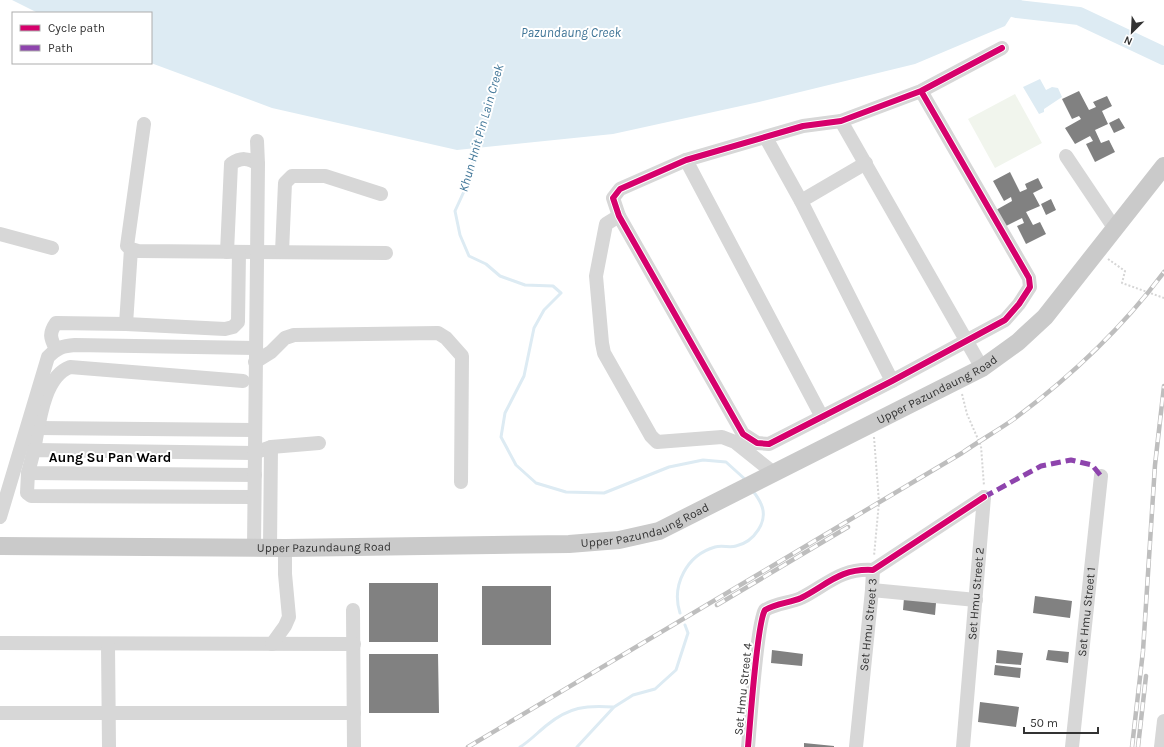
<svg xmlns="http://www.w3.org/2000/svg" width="1164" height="747" viewBox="0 0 1164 747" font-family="Karla,sans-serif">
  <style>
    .green { fill: #f1f5ed }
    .water { fill: #ddebf3 }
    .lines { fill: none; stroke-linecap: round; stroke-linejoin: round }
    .stream { stroke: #ddebf3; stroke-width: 3 }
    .river { stroke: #ddebf3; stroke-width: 18 }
    .building { fill: #818181 }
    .path { stroke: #d6d6d6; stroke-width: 2; stroke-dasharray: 2 2; stroke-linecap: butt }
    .minor { stroke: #d7d7d7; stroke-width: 14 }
    .major { stroke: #cacaca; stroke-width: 18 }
    .rail-casing { stroke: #bebebe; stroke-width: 4.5 }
    .rail { stroke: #fff; stroke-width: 3; stroke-dasharray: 9; stroke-linecap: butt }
    .quiet { stroke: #8e44ad; stroke-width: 5; stroke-dasharray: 10 5; stroke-linecap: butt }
    .cycleway-casing { stroke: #fff; stroke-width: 8 }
    .cycleway { stroke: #d6006c; stroke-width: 6 }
    .labels { text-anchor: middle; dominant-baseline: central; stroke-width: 4; stroke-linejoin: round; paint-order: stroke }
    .street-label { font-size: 12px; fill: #333; stroke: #fff }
    .water-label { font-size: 13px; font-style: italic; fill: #3f7597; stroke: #fff }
    .quarter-label { font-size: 14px; font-weight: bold; fill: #000; stroke: #fff }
  </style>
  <rect width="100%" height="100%" fill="#fff"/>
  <!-- green -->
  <path class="green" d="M1015 94 1042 143 995 168 968 119Z"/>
  <!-- water -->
  <path class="water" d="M12 0H1022L1005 26 915 64 759 102 613 134 457 150 272 108 151 63V13H38Z
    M1040 79 1046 90 1052 87 1058 88 1062 97 1044 109V112L1039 114 1023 87Z"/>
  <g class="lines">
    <!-- stream -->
    <path class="stream" d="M478 144 466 187 455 211 460 235 469 256 486 264 500 276 525 285 553 286 561 293 544 310 534 328 524 376 505 413 501 437 516 465 536 483 566 492 604 493 669 467 703 460 726 462 747 481
      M680 613C671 585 687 555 715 547 722 545 730 548 736 546 754 542 769 521 761 504 759 499 756 495 753 491
      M520 747C530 741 538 732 547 725 569 707 586 705 613 707
      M577 747 614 707 633 695 655 689 676 670 688 633 685 625"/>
    <!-- river -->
    <path class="river" d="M985 0 1017 9 1079 16 1164 56"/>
  </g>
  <!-- building -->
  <path class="building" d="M1079 91 1089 110 1096 107 1093 102 1107 96 1112 106 1102 111 1108 124 1095 130 1101 143 1109 140 1115 152 1095 162 1086 144 1093 141 1090 136 1075 144 1065 128 1081 119 1079 116 1072 119 1062 99Z
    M1119 118 1125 128 1114 133 1109 123Z
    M1010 172 1020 192 1027 189 1025 184 1038 178 1043 188 1033 193 1040 206 1026 212 1033 225 1040 222 1046 234 1026 244 1017 226 1024 223 1022 218 1006 226 996 210 1012 201 1011 197 1004 201 993 181Z
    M1051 199 1056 210 1046 215 1041 204Z
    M369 583H438V642H369Z
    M482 586H551V645H482Z
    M1035 596 1072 601 1070 618 1033 613Z
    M904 598 936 603 935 615 903 610Z
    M772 650 803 654 802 666 771 663Z
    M997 650 1023 653 1021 665 996 663Z
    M1048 650 1069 652 1068 663 1046 660Z
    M369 654H438L439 713H369Z
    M995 665 1021 668 1020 678 994 675Z
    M980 702 1019 707 1016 727 978 722Z
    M804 743 834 746V747H804Z"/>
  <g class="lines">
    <!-- path -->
    <path class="path" d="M1108 259 1125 271 1122 283 1164 298
      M962 394 967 414 981 446 984 486
      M874 437 879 502 874 556"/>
    <!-- minor -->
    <g class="minor">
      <path d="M921 91 1029 278 1030 287 1019 304 1005 320 892 381 769 444 757 443 743 434 619 216 613 198 620 189 686 160 803 126 841 121 921 91 1002 48"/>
      <path d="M841 121 982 368"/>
      <path d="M144 124 127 246 131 249 138 251 386 253"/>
      <path d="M766 138 801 201 892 381"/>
      <path d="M1066 156 1115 229"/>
      <path d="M686 160 822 417"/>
      <path d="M801 201 866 163"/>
      <path d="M619 216 606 224 596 276 602 343 604 353 651 436 657 442 722 437 735 442 775 474"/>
      <path d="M0 234 52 248"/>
      <path d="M227 252 231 164C241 157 248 158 258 164"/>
      <path d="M282 252 285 183 292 176H325L381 194"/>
      <path d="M126 324 131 249"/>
      <path d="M56 349C50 338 49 333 56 323L126 324 225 329 233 327 238 322 239 252"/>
      <path d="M255 362 271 352 285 338 294 335 438 333 446 338 462 356 461 482"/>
      <path d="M38 428 254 430"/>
      <path d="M34 450C39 425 43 377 70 367L243 381"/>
      <path d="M28 473 27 493 31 496 254 497"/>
      <path d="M255 475 28 473 34 450 254 453 271 447 319 443"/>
      <path d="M0 517 48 357C57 348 62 346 75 345L255 348"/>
      <path d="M254 547 258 164 257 141"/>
      <path d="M270 547 271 447"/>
      <path d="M872 590 976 600"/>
      <path d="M353 610 354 747"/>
      <path d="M0 643 354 644"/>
      <path d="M272 644 285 626 289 617 285 574V548"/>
      <path d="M108 645 109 747"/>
      <path d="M0 713H354"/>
      <path d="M748 747C750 725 757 622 765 610 776 603 790 603 801 598 827 585 840 568 873 570L984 497"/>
      <path id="s1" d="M856 747 872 590 873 570"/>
      <path id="s2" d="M963 747 984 497"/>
      <path id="s3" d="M1072 747 1101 476"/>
      <path d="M1161 747 1164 721"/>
    </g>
    <!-- major -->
    <path class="major" id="s4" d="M0 546 285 548 569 544 619 540 659 531 982 368 1018 342 1045 317 1164 166"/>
    <!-- rail casing -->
    <g class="rail-casing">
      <path id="rail" d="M717 605 848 527
        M468 747 962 453C979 441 997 431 1014 419 1069 378 1123 327 1164 272
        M1132 747 1143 651 1155 465 1164 386
        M1138 747 1146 676"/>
    </g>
    <!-- rail -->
    <use href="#rail" class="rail"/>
    <!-- quiet -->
    <path class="quiet" d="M984 497 1041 466 1071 460 1092 465 1101 476"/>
    <!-- cycleway casing -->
    <g class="cycleway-casing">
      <path id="cycleway" d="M921 91 1029 278 1030 287 1019 304 1005 320 892 381 769 444 757 443 743 434 619 216 613 198 620 189 686 160 803 126 841 121 921 91 1002 48
        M748 747C750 725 757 622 765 610 776 603 790 603 801 598 827 585 840 568 873 570L984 497"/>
    </g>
    <!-- cycleway -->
    <use href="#cycleway" class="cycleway"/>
  </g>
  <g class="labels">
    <!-- street labels -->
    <g class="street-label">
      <text stroke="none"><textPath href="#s4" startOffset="972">Upper Pazundaung Road</textPath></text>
      <text stroke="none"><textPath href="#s4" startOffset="648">Upper Pazundaung Road</textPath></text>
      <text stroke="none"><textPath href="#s4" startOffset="324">Upper Pazundaung Road</textPath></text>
      <text stroke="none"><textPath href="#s2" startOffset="154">Set Hmu Street 2</textPath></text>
      <text stroke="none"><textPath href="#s3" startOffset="136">Set Hmu Street 1</textPath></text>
      <text stroke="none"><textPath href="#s1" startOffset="123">Set Hmu Street 3</textPath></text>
      <text transform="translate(743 689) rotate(-84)">Set Hmu Street 4</text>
    </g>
    <!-- water labels -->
    <g class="water-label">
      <text x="571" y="32">Pazundaung Creek</text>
      <text transform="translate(481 128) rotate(-74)">Khun Hnit Pin Lain Creek</text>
    </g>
    <!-- quarter labels -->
    <g class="quarter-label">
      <text x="110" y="457">Aung Su Pan Ward</text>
    </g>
  </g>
  <!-- legend -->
  <rect x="12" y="12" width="140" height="52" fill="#ffffff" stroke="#adadad"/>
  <rect x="20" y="25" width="20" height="6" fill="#d6006c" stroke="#adadad"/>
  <text x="48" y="32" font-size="12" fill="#333333">Cycle path</text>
  <rect x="20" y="45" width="20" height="6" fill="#8e44ad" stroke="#adadad"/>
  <text x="48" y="52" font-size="12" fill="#333333">Path</text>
  <!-- north arrow -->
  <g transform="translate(1132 32) rotate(204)" stroke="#ffffff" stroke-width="3" paint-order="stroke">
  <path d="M0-3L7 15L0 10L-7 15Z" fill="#333333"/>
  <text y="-6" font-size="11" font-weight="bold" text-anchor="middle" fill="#333333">N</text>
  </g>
  <!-- scale -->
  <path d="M1024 727v6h74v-6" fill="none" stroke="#333333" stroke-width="2"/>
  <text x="1030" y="727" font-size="12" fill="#333333" stroke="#ffffff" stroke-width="3" paint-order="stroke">50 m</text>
</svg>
